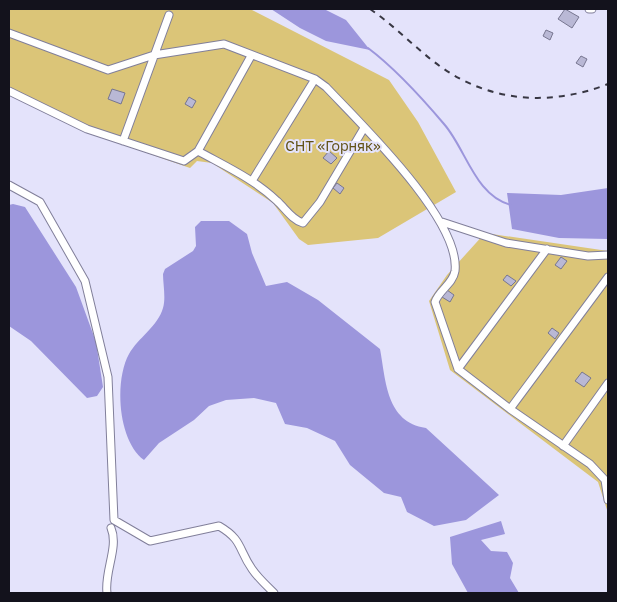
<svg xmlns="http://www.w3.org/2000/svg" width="617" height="602" viewBox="0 0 617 602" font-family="'Golos Text',sans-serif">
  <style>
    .green { fill: #dbc578 }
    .water { fill: #9c96dc }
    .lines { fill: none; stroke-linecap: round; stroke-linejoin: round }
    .stream { stroke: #9c96dc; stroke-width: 2 }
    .building { fill: #b9b8d5; stroke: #777690 }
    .minor-casing { stroke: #817f9a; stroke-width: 9 }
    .minor { stroke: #fff; stroke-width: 7 }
    .rail { stroke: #383743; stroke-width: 2; stroke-dasharray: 6 6; stroke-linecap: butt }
    .labels { text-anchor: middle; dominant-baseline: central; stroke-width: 4; stroke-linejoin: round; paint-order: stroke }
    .park-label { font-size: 14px; fill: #625217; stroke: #e4e3fb }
  </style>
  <rect width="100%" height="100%" fill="#e4e3fb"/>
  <!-- green -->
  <path class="green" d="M9 9H250L389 80 418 122 456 192 378 238 308 245 299 239 273 203 212 163 197 161 190 168 87 132 9 94Z
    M485 233 608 251V513L598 482 450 370 429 301 447 275Z"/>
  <!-- water -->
  <path class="water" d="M271 9H324L346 20 370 50 326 41 300 28Z
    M608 188V239L559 238 512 229 507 193 561 195Z
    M13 204 25 207 76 287 96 342 103 387 97 396 87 398 31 341 9 326V205Z
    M201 221H229L247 234 252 253 266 286 287 282 318 300 380 349C386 381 386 422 426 428L499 495 466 520 434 526 407 512 401 497 384 493 350 465 335 441 307 428 285 424 276 403 254 398 226 400 209 406 194 420 159 443 144 460C118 441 114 381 129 354 138 338 158 326 163 308 166 298 163 284 163 274L165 269 193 251 196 246 195 227Z
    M501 521 505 534 481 540 491 551 507 552 513 563 510 578 519 593H468L452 564 450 537Z"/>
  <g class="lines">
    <!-- stream -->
    <path class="stream" d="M368 48C396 69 422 98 444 124 466 149 475 196 511 205"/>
  </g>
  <!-- building -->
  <path class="building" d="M565 9 579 17 572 28 558 19Z
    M546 30 553 33 550 40 543 36Z
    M581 56 587 59 583 67 576 63Z
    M112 89 125 93 121 104 108 99Z
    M189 97 196 101 192 108 185 104Z
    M329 151 337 158 331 164 323 158Z
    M337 183 344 188 340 194 333 188Z
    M561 257 567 261 561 269 555 265Z
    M507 275 516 281 511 286 503 280Z
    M447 290 454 295 450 302 442 297Z
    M552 328 559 333 555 339 548 333Z
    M582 372 591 378 584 387 575 381Z"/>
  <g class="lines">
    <!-- minor casing -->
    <g class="minor-casing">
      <path id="minor" d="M589 9H592
        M9 33 108 70 154 55 224 44 315 79 326 87C360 123 461 220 455 271 453 284 439 290 435 302L458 369 510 409 590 464 605 480 608 500
        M251 56 198 151C225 166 254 179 277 201 285 208 292 220 303 223L320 202 364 128
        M9 91 87 129 184 161 198 151
        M123 141 169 15
        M252 181 315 79
        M9 185 40 202 85 281 108 377 114 520 150 541 219 526C243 540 238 549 252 569 258 578 267 586 274 593
        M442 222 506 243 588 256 608 255
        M458 369 547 249
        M510 409 608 277
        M563 446 608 383
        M107 593C104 572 119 547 111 528"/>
    </g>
    <!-- minor -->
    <use href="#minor" class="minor"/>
    <!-- rail -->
    <path class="rail" d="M370 9C395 26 416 49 441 67 492 103 552 106 608 84"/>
  </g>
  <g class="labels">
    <!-- park labels -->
    <g class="park-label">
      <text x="333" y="145">СНТ «Горняк»</text>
    </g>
  </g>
  <!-- border -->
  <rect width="617" height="602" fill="none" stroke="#13121c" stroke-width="20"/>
</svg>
